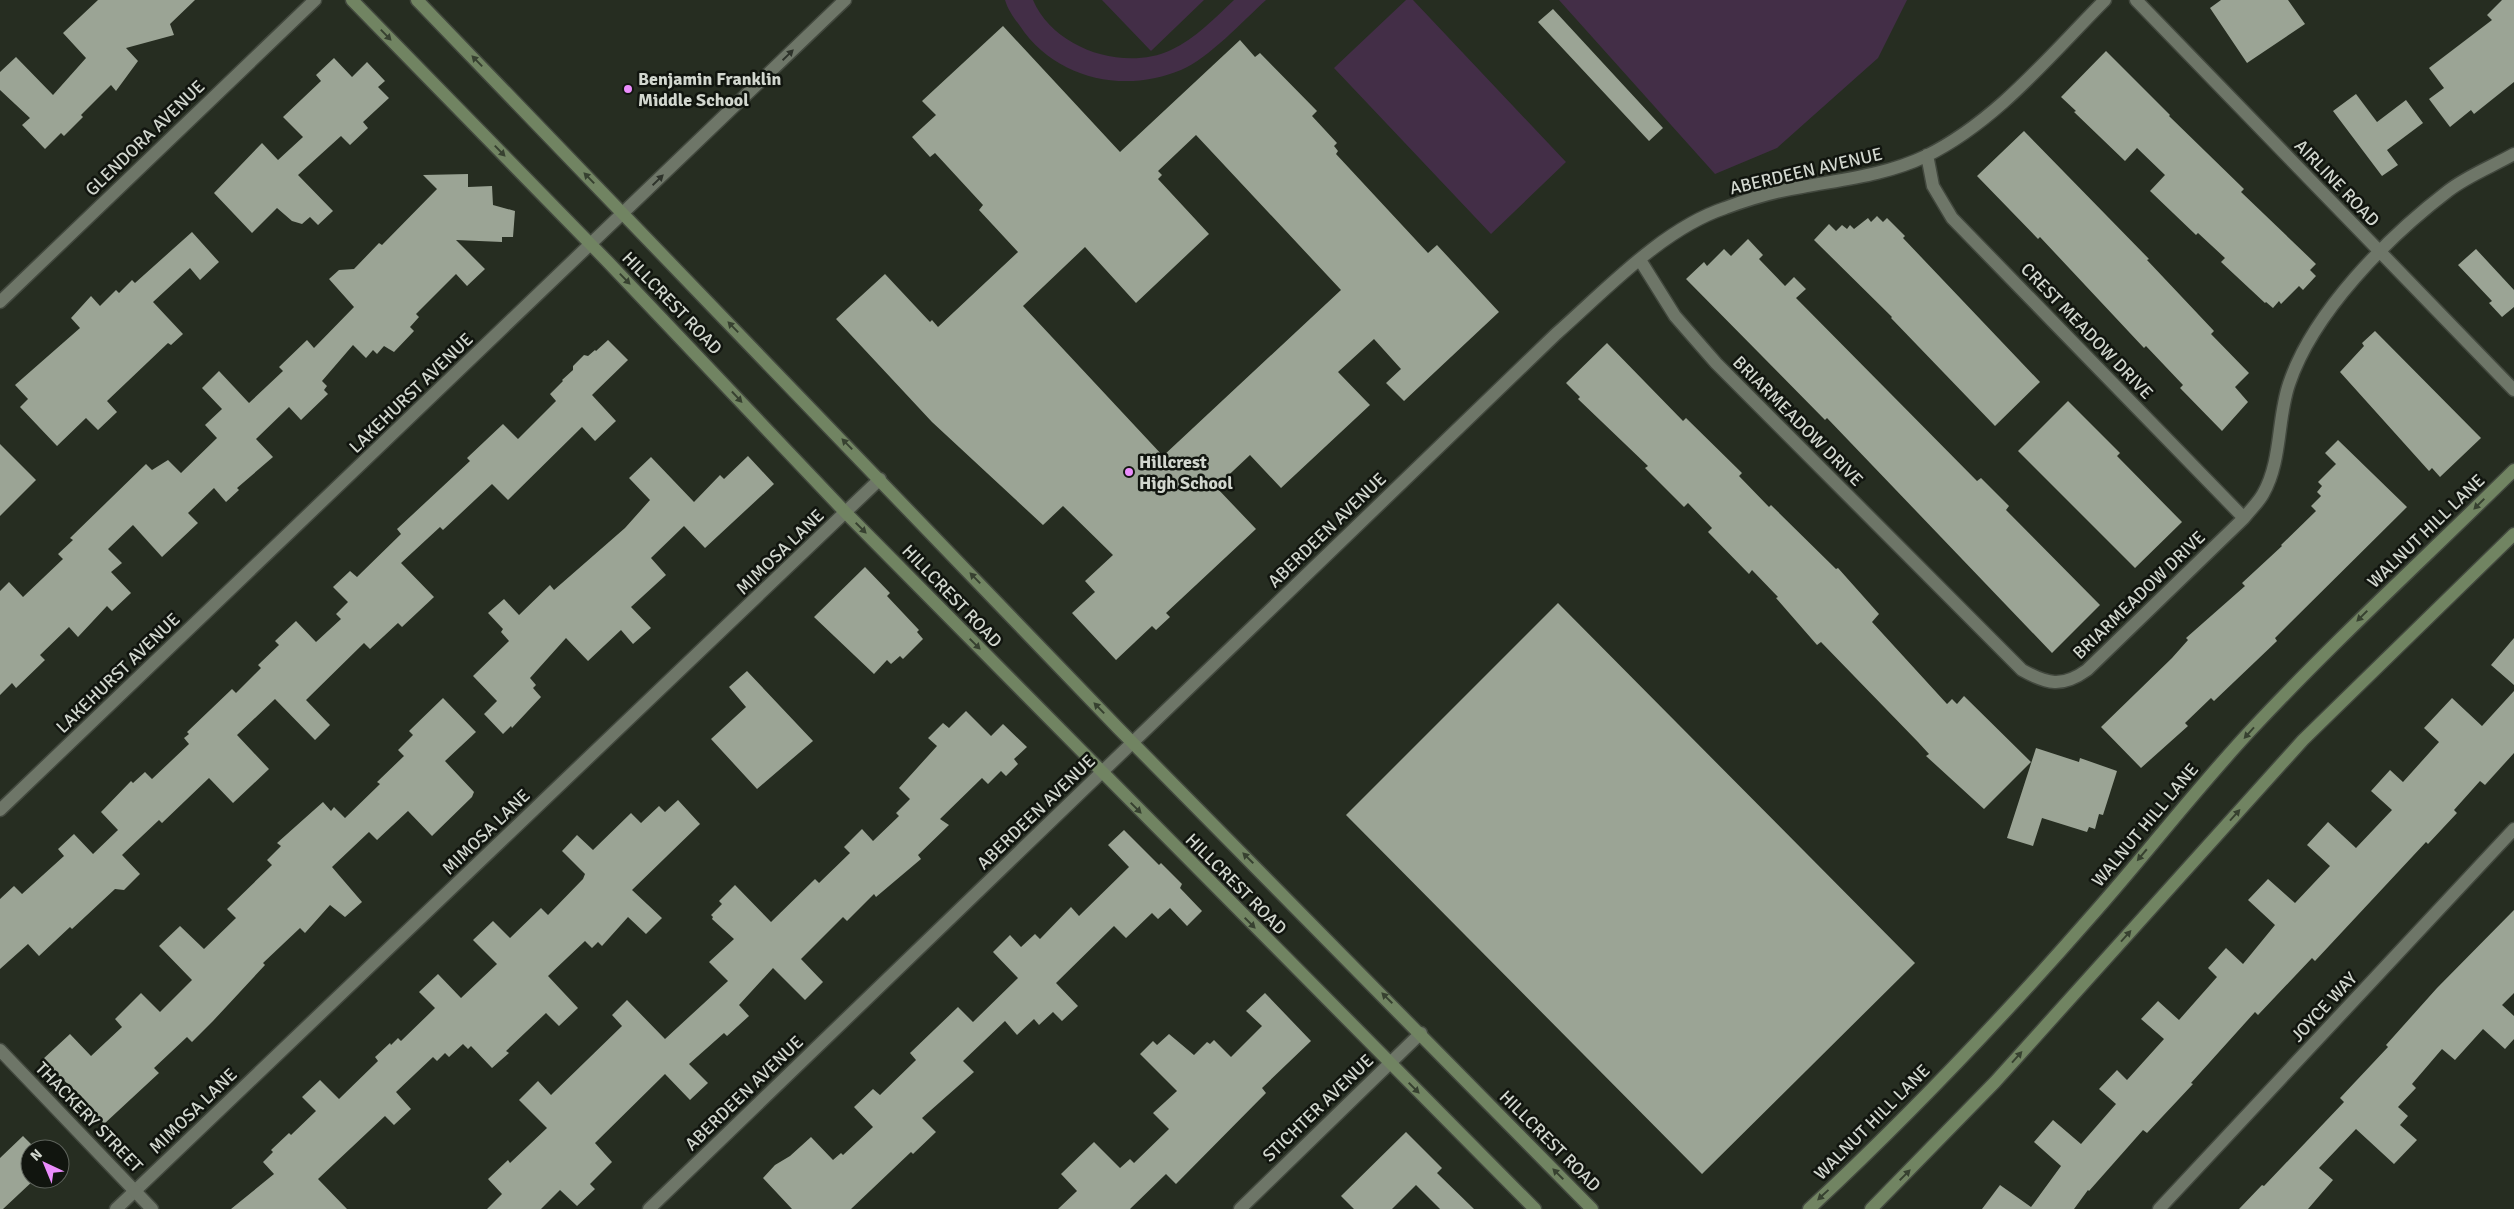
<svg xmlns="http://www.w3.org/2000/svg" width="2514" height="1209" viewBox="0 0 2514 1209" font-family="Signika,sans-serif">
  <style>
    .green { fill: #432e47 }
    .building { fill: #9ba495; fill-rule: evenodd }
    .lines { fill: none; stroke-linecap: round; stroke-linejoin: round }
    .minor-casing { stroke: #42483e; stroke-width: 15 }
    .tertiary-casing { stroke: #42483e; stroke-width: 15 }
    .secondary-casing { stroke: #42483e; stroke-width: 15 }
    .minor { stroke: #6e7668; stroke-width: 12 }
    .tertiary { stroke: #6e7668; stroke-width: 12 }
    .secondary { stroke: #718462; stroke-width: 12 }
    .oneway { fill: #374130 }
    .oneway2 { fill: #2d322a }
    .poi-dot { fill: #eb8dfc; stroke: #11150f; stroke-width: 2 }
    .labels { text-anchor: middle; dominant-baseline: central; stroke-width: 5; stroke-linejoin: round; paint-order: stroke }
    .poi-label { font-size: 18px; font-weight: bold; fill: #d2d7cf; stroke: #11150f; text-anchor: start }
    .street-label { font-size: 18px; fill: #d2d7cf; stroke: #11150f }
  </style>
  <rect width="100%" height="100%" fill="#262d21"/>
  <!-- green -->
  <path class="green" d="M1005 0H1033C1054 49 1124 72 1171 50 1196 38 1215 18 1234 0H1266C1243 21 1209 58 1181 70 1124 94 1055 79 1020 26 1014 18 1008 10 1005 0Z
    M1102 0H1204L1151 51Z
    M1406 0H1413L1566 162 1491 234 1334 68Z
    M1559 0H1907L1878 58 1777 148 1715 174Z"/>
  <!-- building -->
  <path class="building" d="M98 0H195L170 24 174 35 126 48 138 61 116 91 111 85 81 115 83 117 64 136 61 133 45 149 22 125 30 118 0 90V72L16 57 53 95 86 58 63 33Z
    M2221 0H2288L2305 24 2247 63 2210 8Z
    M2502 0H2514V82L2474 114 2471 110 2450 127 2429 99 2444 88 2429 68 2492 20 2487 15Z
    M1553 9 1663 128 1649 141 1538 22Z
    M1003 26 1120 152 1240 40 1255 57 1260 53 1317 111 1312 116 1337 143 1334 146 1338 151 1336 154 1428 253 1437 245 1499 312 1404 401 1386 383 1401 369 1374 339 1338 372 1370 405 1281 488 1250 455 1216 487 1256 529 1166 613 1170 617 1156 630 1152 626 1116 660 1072 613 1095 592 1085 581 1113 555 1063 506 1043 525 932 422 836 319 885 274 930 322 932 320 938 327 1018 252 979 210 983 205 935 153 930 157 912 137 936 115 922 101ZM1196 135 1341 290 1163 456 1023 306 1085 247 1136 303 1209 234 1158 179 1162 175 1158 171Z
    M2106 51 2170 115 2169 116 2244 189 2241 192 2316 264 2310 270 2316 276 2303 290 2299 286 2281 304 2279 301 2273 308 2266 302 2265 303 2221 262 2225 258 2198 233 2196 235 2150 191 2165 175 2137 148 2125 161 2074 112 2076 111 2061 97Z
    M334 58 352 77 367 62 385 81 378 87 389 98 363 122 368 128 350 145 341 136 298 175 333 211 318 225 310 217 302 224 292 221 277 208 252 233 214 193 262 143 278 160 303 137 283 117 321 81 316 75Z
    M2356 94 2377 122 2406 100 2423 123 2387 150 2398 165 2382 176 2333 111Z
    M2024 131 2149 259 2147 260 2214 331 2211 334 2249 373 2235 387 2248 402 2222 431 2180 388 2183 385 2146 346 2144 348 2040 237 2038 239 1977 176Z
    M468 174V187L492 186 493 205 515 211 513 237H502V242L456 240 485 269 467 286 456 274 416 314 419 317 410 327 414 331 394 352 384 346 377 354 373 350 366 358 353 345 322 381 327 386 324 390 328 394 301 420 289 407 256 439 273 457 237 488 239 490 226 502 214 488 188 513 198 523 162 557 133 525 108 549 122 563 111 572 131 593 112 611 107 606 78 637 69 627 40 655 45 660 16 688 12 683 0 695V591L9 582 23 597 63 559 58 554 73 540 70 538 146 464 152 470 168 460 181 473 217 438 205 425 222 409 202 388 219 371 249 403 283 371 279 367 307 340 314 348 354 307 329 279 339 270 354 269 379 243 382 245 437 189 423 175Z
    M1877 216 1883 222 1887 218 1905 236 1903 238 2040 382 1995 426 1891 318 1892 317 1814 240 1829 224 1836 231 1842 225 1847 229 1850 225 1854 229 1868 218 1871 222Z
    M192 232 219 262 200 280 190 268 153 302 183 334 171 345 168 343 107 401 117 412 98 430 86 418 57 446 20 407 28 399 15 385 80 328 71 318 91 296 100 306 116 290 119 293 132 280 135 283Z
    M1748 239 1763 255 1759 259 1785 286 1794 277 1806 289 1796 298 1977 481 1981 478 2009 506 2006 510 2100 605 2052 653 1827 418 1825 420 1686 279 1704 262 1707 266 1724 249 1731 256Z
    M2476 249 2514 290V307L2502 317 2489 303 2492 301 2458 265Z
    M2375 331 2481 438 2440 477 2432 468 2429 471 2340 372 2364 346 2362 343Z
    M608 340 628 360 592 395 616 421 595 441 582 427 508 500 492 484 443 530 440 527 401 563 434 597 402 627 398 623 370 649 364 643 306 700 330 725 315 740 275 699 237 735 269 769 233 803 209 778 162 823 159 820 122 855 140 874 124 890 115 889 72 929 70 927 39 956 28 944 0 969V899L14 886 22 894 64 856 58 849 74 834 93 854 118 830 101 812 131 781 133 783 145 772 152 779 189 744 184 738 189 734 187 732 232 689 236 693 261 668 258 665 279 645 275 641 296 621 316 642 341 619 336 614 348 602 333 587 350 571 357 577 401 534 397 529 470 461 467 458 503 424 518 439 556 401 550 394 563 381 562 380 573 370V366L584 355 588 356 595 350 596 351Z
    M1607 343 1683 421 1686 418 1742 473 1739 476 1769 507 1771 505 1836 569 1838 568 1879 614 1872 622 1947 704 1952 699 1957 704 1964 696 2031 762 1984 809 1926 756 1929 754 1918 742 1821 642 1817 645 1776 598 1778 597 1752 570 1749 574 1708 532 1712 528 1688 503 1684 507 1645 468 1648 466 1578 399 1580 397 1566 383Z
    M2068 401 2120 453 2117 456 2182 522 2135 568 2018 451Z
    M2338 440 2407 507 2275 638 2277 641 2214 701 2211 698 2185 723 2188 726 2141 768 2101 727 2172 658 2188 640 2186 638 2245 586 2242 583 2282 546 2281 545 2316 511 2311 506 2321 496 2317 492 2322 486 2318 482 2336 464 2325 453Z
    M0 444 36 480 0 516Z
    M748 456 774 484 705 548 684 526 651 558 666 575 631 607 651 628 633 644 621 630 588 661 566 638 530 678 536 685 533 688 541 697 512 728 511 726 503 734 484 714 497 701 473 676 509 641 501 632 503 629 488 613 504 599 519 615 550 585 554 590 625 528 650 500 629 478 651 457 694 502 720 475 724 479Z
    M865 567 890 593 887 596 919 630 917 632 923 639 903 659 900 656 891 664 887 660 874 674 814 617Z
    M1558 603 1915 963 1702 1174 1346 815Z
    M2514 638V685L2491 665Z
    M747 671 813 741 757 789 711 739 746 707 729 687Z
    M2514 691V753L2485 785 2480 781 2454 810 2457 813 2428 844 2426 842 2315 961 2312 958 2258 1015 2255 1012 2191 1083 2193 1084 2147 1133 2143 1130 2089 1191 2088 1190 2074 1209H1982L2000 1185 2031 1207 2061 1166 2034 1142 2053 1120 2081 1144 2116 1104 2099 1089 2117 1070 2127 1080 2164 1039 2141 1019 2158 1001 2179 1020 2217 977 2208 968 2226 948 2243 964 2275 925 2248 900 2268 879 2295 903 2330 866 2307 845 2328 822 2356 848 2392 810 2371 791 2390 770 2403 782 2439 742 2424 728 2452 698 2482 726Z
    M443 698 476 732 445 761 474 792 472 797 432 836 408 811 377 840 369 832 332 867 362 902 345 917 330 905 305 933 300 928 263 963 265 965 213 1021 192 1042 187 1037 154 1068 159 1073 104 1124 82 1097 42 1060 70 1034 91 1056 122 1027 115 1019 141 993 160 1012 192 980 159 946 180 926 204 949 236 918 227 909 272 865 267 860 281 846 277 843 323 802 331 811 334 807 345 818 380 784 377 782 404 756 398 750 413 735 409 731Z
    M966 711 991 736 1003 724 1027 747 1014 759 1018 764 1006 776 1001 771 988 784 982 778 940 819 949 825 918 855 921 859 876 897 874 894 847 921 843 917 801 959 823 982 805 1000 773 968 739 1005 749 1016 727 1036 724 1033 689 1064 708 1083 690 1100 665 1074 595 1143 612 1162 590 1184 595 1189 577 1206 560 1190 541 1209H487L502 1194 488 1179 508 1160 510 1163 547 1128 519 1100 538 1081 551 1095 622 1026 612 1015 627 1000 665 1039 728 981 709 962 734 939 712 919 713 917 711 915 722 904 719 901 735 885 771 922 815 879 819 883 850 853 844 847 862 829 873 841 899 816 896 813 910 799 899 788 937 746 928 738 943 723 949 728Z
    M2036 748 2079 762 2080 758 2117 771 2103 815 2099 814 2095 829 2089 827 2087 832 2042 818 2033 846 2007 838Z
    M678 800 700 824 632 890 662 918 646 934 628 917 602 946 598 942 592 948 585 941 548 976 578 1008 559 1026 546 1013 506 1051 509 1053 492 1068 471 1046 468 1049 463 1044 449 1057 445 1053 437 1061 433 1057 396 1092 411 1109 394 1125 385 1116 318 1179 347 1209H231L274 1174 263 1162 273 1152 271 1150 289 1133 291 1135 316 1111 302 1097 320 1080 339 1099 378 1061 375 1057 390 1043 391 1045 398 1038 401 1041 435 1008 419 992 438 974 461 998 497 964 473 940 493 921 510 938 541 908 548 915 583 879 585 874 562 851 577 835 593 850 631 813 641 823 659 806 665 812Z
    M1124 830 1159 865 1161 863 1182 884 1180 888 1202 911 1187 926 1170 908 1158 919 1152 913 1126 938 1114 926 1056 983 1078 1006 1062 1021 1053 1012 1039 1025 1034 1019 1017 1035 1005 1021 963 1061 974 1072 922 1118 936 1132 913 1154 911 1152 851 1209H792L763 1178 775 1165 790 1156 811 1137 833 1160 841 1153 843 1155 873 1127 854 1107 873 1089 880 1095 916 1060 910 1053 958 1007 973 1022 1018 978 993 952 1010 935 1021 947 1035 934 1040 939 1071 907 1079 916 1129 867 1108 845Z
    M2514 910V993L2502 1005 2514 1016V1039L2505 1049 2483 1029 2455 1060 2442 1049 2412 1084 2416 1088 2398 1107 2408 1116 2400 1125 2417 1140 2394 1164 2356 1129 2319 1168 2333 1180 2308 1209H2239L2262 1185 2264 1186 2344 1102 2340 1098 2388 1047 2386 1045 2437 988Z
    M1265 993 1311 1041 1262 1088 1266 1093 1176 1184 1166 1174 1130 1209H1058L1077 1191 1061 1174 1094 1142 1120 1168 1130 1159 1134 1163 1169 1129 1153 1113 1177 1091 1140 1054 1153 1041 1157 1045 1169 1034 1194 1055 1207 1042 1210 1044 1214 1040 1231 1057 1262 1026 1246 1011Z
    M1406 1132 1442 1168 1437 1173 1474 1209H1440L1416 1185 1392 1209H1354L1341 1196Z
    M23 1136 36 1149H30V1179H35L3 1209H0V1158Z"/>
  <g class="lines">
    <!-- minor casing -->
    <g class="minor-casing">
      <path id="minor" d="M2136 0 2514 390
        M1927 155 1933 186 1952 218 2244 518
        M1640 260 1675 316 1716 363 2022 670C2047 684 2062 688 2087 670L2244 518C2250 510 2258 503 2263 494 2282 461 2277 419 2289 384 2313 312 2388 237 2448 191 2467 176 2493 166 2514 154
        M0 302 315 0
        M0 810 845 0
        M116 1209 880 479
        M649 1209 1556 334C1606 290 1662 229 1725 208 1749 199 1776 191 1802 187 1845 179 1886 175 1926 156 1997 121 2050 55 2105 0
        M1240 1209 1421 1033
        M2159 1209 2514 829"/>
    </g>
    <!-- tertiary casing -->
    <g class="tertiary-casing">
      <path id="tertiary" d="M0 1050 152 1209"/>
    </g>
    <!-- secondary casing -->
    <g class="secondary-casing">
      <path id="secondary" d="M352 0 608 262 846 513 1535 1209
        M417 0 1118 728 1592 1209
        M1809 1209C1909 1116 2004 1016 2094 913 2147 853 2196 789 2251 730 2335 640 2426 557 2514 470
        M1871 1209 1995 1082 2303 740 2514 534"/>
    </g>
    <!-- minor -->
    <use href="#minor" class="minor"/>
    <!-- tertiary -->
    <use href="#tertiary" class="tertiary"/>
    <!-- secondary -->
    <use href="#secondary" class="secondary"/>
  </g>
  <!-- one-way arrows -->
  <defs><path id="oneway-solid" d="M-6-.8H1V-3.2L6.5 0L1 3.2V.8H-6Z" transform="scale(1.25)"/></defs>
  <g class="oneway">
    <use href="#oneway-solid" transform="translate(386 35) rotate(46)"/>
    <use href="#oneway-solid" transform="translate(477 61) rotate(-134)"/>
    <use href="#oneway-solid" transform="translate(500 151) rotate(46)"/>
    <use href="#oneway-solid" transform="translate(589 178) rotate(-134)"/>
    <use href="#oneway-solid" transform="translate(625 279) rotate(46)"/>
    <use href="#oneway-solid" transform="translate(733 327) rotate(-134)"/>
    <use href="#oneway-solid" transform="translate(737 397) rotate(47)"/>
    <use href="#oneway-solid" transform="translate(847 444) rotate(-134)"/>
    <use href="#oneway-solid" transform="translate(2479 504) rotate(135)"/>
    <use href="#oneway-solid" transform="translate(861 528) rotate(45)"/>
    <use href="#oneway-solid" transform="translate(975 578) rotate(-134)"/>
    <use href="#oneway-solid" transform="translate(2362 616) rotate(135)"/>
    <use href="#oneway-solid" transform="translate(975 644) rotate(45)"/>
    <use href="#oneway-solid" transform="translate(1099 708) rotate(-134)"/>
    <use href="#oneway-solid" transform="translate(2249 733) rotate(132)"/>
    <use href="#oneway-solid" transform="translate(1136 808) rotate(45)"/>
    <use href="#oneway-solid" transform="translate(2235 815) rotate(-48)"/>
    <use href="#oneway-solid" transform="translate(2142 855) rotate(130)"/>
    <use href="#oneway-solid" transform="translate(1248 858) rotate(-135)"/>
    <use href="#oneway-solid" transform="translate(1250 923) rotate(45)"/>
    <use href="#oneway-solid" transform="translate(2126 936) rotate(-48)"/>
    <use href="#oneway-solid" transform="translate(1387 998) rotate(-135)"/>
    <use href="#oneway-solid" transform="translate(2017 1057) rotate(-48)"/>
    <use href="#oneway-solid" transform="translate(1414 1088) rotate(45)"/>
    <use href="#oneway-solid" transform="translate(1558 1174) rotate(-135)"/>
    <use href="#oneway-solid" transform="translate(1905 1175) rotate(-45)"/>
    <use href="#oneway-solid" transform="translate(1823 1195) rotate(137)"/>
  </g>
  <g class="oneway2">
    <use href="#oneway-solid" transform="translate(788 55) rotate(-44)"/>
    <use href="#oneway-solid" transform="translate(658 180) rotate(-44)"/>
  </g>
  <!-- markers -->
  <g class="poi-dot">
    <circle cx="628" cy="89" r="5"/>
    <circle cx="1129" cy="472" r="5"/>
  </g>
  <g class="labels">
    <!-- poi labels -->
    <g class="poi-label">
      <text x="638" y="79">Benjamin Franklin<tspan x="638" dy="21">Middle School</tspan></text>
      <text x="1139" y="462">Hillcrest<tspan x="1139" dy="21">High School</tspan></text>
    </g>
    <!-- street labels -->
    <g class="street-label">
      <text transform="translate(145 138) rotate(-44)">GLENDORA AVENUE</text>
      <text transform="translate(1806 171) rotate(-13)">ABERDEEN AVENUE</text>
      <text transform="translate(2337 183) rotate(46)">AIRLINE ROAD</text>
      <text transform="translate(672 303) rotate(46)">HILLCREST ROAD</text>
      <text transform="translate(2087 331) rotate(46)">CREST MEADOW DRIVE</text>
      <text transform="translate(411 393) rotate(-44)">LAKEHURST AVENUE</text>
      <text transform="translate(1798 421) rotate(45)">BRIARMEADOW DRIVE</text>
      <text transform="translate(1327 530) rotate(-44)">ABERDEEN AVENUE</text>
      <text transform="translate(2426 531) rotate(-44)">WALNUT HILL LANE</text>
      <text transform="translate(780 552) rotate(-44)">MIMOSA LANE</text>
      <text transform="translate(2139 595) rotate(-44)">BRIARMEADOW DRIVE</text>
      <text transform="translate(952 596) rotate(46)">HILLCREST ROAD</text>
      <text transform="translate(118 673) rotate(-44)">LAKEHURST AVENUE</text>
      <text transform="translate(1036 812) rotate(-44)">ABERDEEN AVENUE</text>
      <text transform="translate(2145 825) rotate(-50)">WALNUT HILL LANE</text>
      <text transform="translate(486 832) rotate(-44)">MIMOSA LANE</text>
      <text transform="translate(1236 884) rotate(45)">HILLCREST ROAD</text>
      <text transform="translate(2324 1007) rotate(-47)">JOYCE WAY</text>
      <text transform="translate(744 1093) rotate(-44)">ABERDEEN AVENUE</text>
      <text transform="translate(1318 1108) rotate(-44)">STICHTER AVENUE</text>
      <text transform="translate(193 1111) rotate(-44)">MIMOSA LANE</text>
      <text transform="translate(89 1117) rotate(46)">THACKERY STREET</text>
      <text transform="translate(1872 1122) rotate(-45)">WALNUT HILL LANE</text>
      <text transform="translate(1550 1141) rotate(45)">HILLCREST ROAD</text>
    </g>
  </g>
  <!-- north arrow -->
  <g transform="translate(45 1164) rotate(316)"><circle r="24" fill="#11150f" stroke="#5e635c"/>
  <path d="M0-4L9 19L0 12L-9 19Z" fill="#eb8dfc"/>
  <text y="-8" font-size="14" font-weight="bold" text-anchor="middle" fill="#d2d7cf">N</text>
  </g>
</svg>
